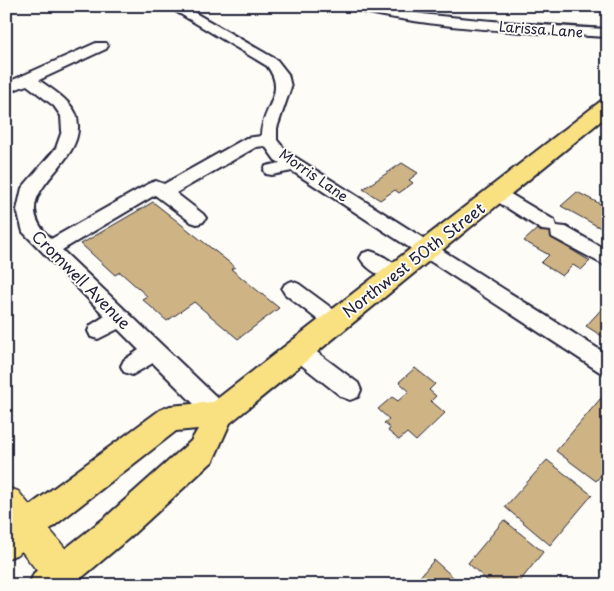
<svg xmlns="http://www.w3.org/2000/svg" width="614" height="591" viewBox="0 0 614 591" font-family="'Playpen Sans',sans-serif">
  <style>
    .building { fill: #ceb484; stroke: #22223b }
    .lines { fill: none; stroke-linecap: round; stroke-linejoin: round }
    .minor-casing { stroke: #22223b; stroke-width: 4 }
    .major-casing { stroke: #22223b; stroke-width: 4 }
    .highway-casing { stroke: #22223b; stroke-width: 3 }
    .minor { fill: #fdfcf7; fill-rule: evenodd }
    .major { fill: #f9e181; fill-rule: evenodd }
    .highway { fill: #f9e181; fill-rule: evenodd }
    .labels { text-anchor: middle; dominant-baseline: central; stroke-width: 4; stroke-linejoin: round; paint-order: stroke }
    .far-street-label { font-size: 14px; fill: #22223b; stroke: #fdfcf7 }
    .street-label { font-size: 16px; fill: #22223b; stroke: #fdfcf7 }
  </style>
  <rect width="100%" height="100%" fill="#fdfcf7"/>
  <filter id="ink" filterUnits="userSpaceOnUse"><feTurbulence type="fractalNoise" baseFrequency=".02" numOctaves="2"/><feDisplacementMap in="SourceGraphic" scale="10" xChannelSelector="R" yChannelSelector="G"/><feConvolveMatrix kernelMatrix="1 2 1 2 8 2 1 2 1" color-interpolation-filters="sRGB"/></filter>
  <g filter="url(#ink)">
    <!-- building -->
    <path class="building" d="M402 163 418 173 409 180 413 183 399 193 395 190 380 200 363 189Z
      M577 192 608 208V232L561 206Z
      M153 202 235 267 231 269 279 308 238 339 194 302 167 321 142 299 147 296 120 272 115 275 81 244Z
      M552 221 564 228 552 238 590 261 581 270 573 265 562 276 541 263 549 255 524 241 537 229 541 232Z
      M608 302V340L586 326Z
      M415 368 435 384 429 390 436 396 431 401 445 413 416 441 407 433 399 440 388 431 390 428 384 423 389 419 378 409 392 397 398 401 409 391 399 382Z
      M601 398 608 402V467L596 481 556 451Z
      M547 460 592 495 550 545 505 507Z
      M504 520 543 552 517 585H492L468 563Z
      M434 560 462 585H413Z"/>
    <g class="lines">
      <!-- minor casing -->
      <g class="minor-casing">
        <path id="minor" d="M167 6H183L277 60 288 74 291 87 277 128V140L287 152 608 355V375L600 372 292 171 272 175 266 174 264 170 266 166 280 163 275 160 265 146 256 147 176 193 203 214 206 218 203 222 197 224 191 222 155 195 62 250 227 407 230 414 227 421 219 424 211 421 153 363 132 375 124 372 121 366 124 360 139 350 118 329 98 339 91 337 88 331 91 325 105 316 23 232 17 210 22 188 56 148 62 131 61 116 54 106 27 85 6 93V83L96 43H106L108 46 106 49 39 80C51 89 69 99 76 114 78 117 77 121 78 125 81 169 2 193 51 239L150 183 156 181 164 184 246 138 261 136C261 108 288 93 267 66Z
          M350 6C380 6 410 13 440 16 496 22 552 26 608 29V37C522 32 435 29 351 9Z
          M496 187 502 189 554 220 556 226 566 227 608 251V267L552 237 551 231 542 230 490 197 487 193 490 189Z
          M370 251C381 254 398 264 404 274L401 279C388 283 367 270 360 258L363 253Z
          M292 281 299 284 341 315 344 321 341 327 334 329 327 327 285 294 282 289 285 284Z
          M298 341 306 344 358 383 361 390 358 397 350 400 342 397 290 356 287 350 290 344Z"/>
      </g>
      <!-- major casing -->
      <g class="major-casing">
        <path id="major" d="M608 99V115L230 423 213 461 129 538 73 585H29L34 573 107 516 191 441 198 429 176 431 18 554 6 559V523L160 410 170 406 213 402 601 101Z"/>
      </g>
      <!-- highway casing -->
      <g class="highway-casing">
        <path id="highway" d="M6 487 18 491 74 559 79 572 74 585H48L6 531Z"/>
      </g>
      <!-- minor -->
      <use href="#minor" class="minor"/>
      <!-- major -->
      <use href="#major" class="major"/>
      <!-- highway -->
      <use href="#highway" class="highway"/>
    </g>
  </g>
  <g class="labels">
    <!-- far-street labels -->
    <g class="far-street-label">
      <text transform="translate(541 29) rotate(4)">Larissa Lane</text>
      <text transform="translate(314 175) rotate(35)">Morris Lane</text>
    </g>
    <!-- street labels -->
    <g class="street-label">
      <text transform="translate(413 259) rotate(-38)">Northwest 50th Street</text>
      <text transform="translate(82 279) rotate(45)">Cromwell Avenue</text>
    </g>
  </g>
  <!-- margin -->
  <rect width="614" height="591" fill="none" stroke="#fdfcf7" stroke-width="25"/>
  <rect x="12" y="12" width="589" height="566" fill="none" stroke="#22223b" stroke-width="2" filter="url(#ink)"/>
</svg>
